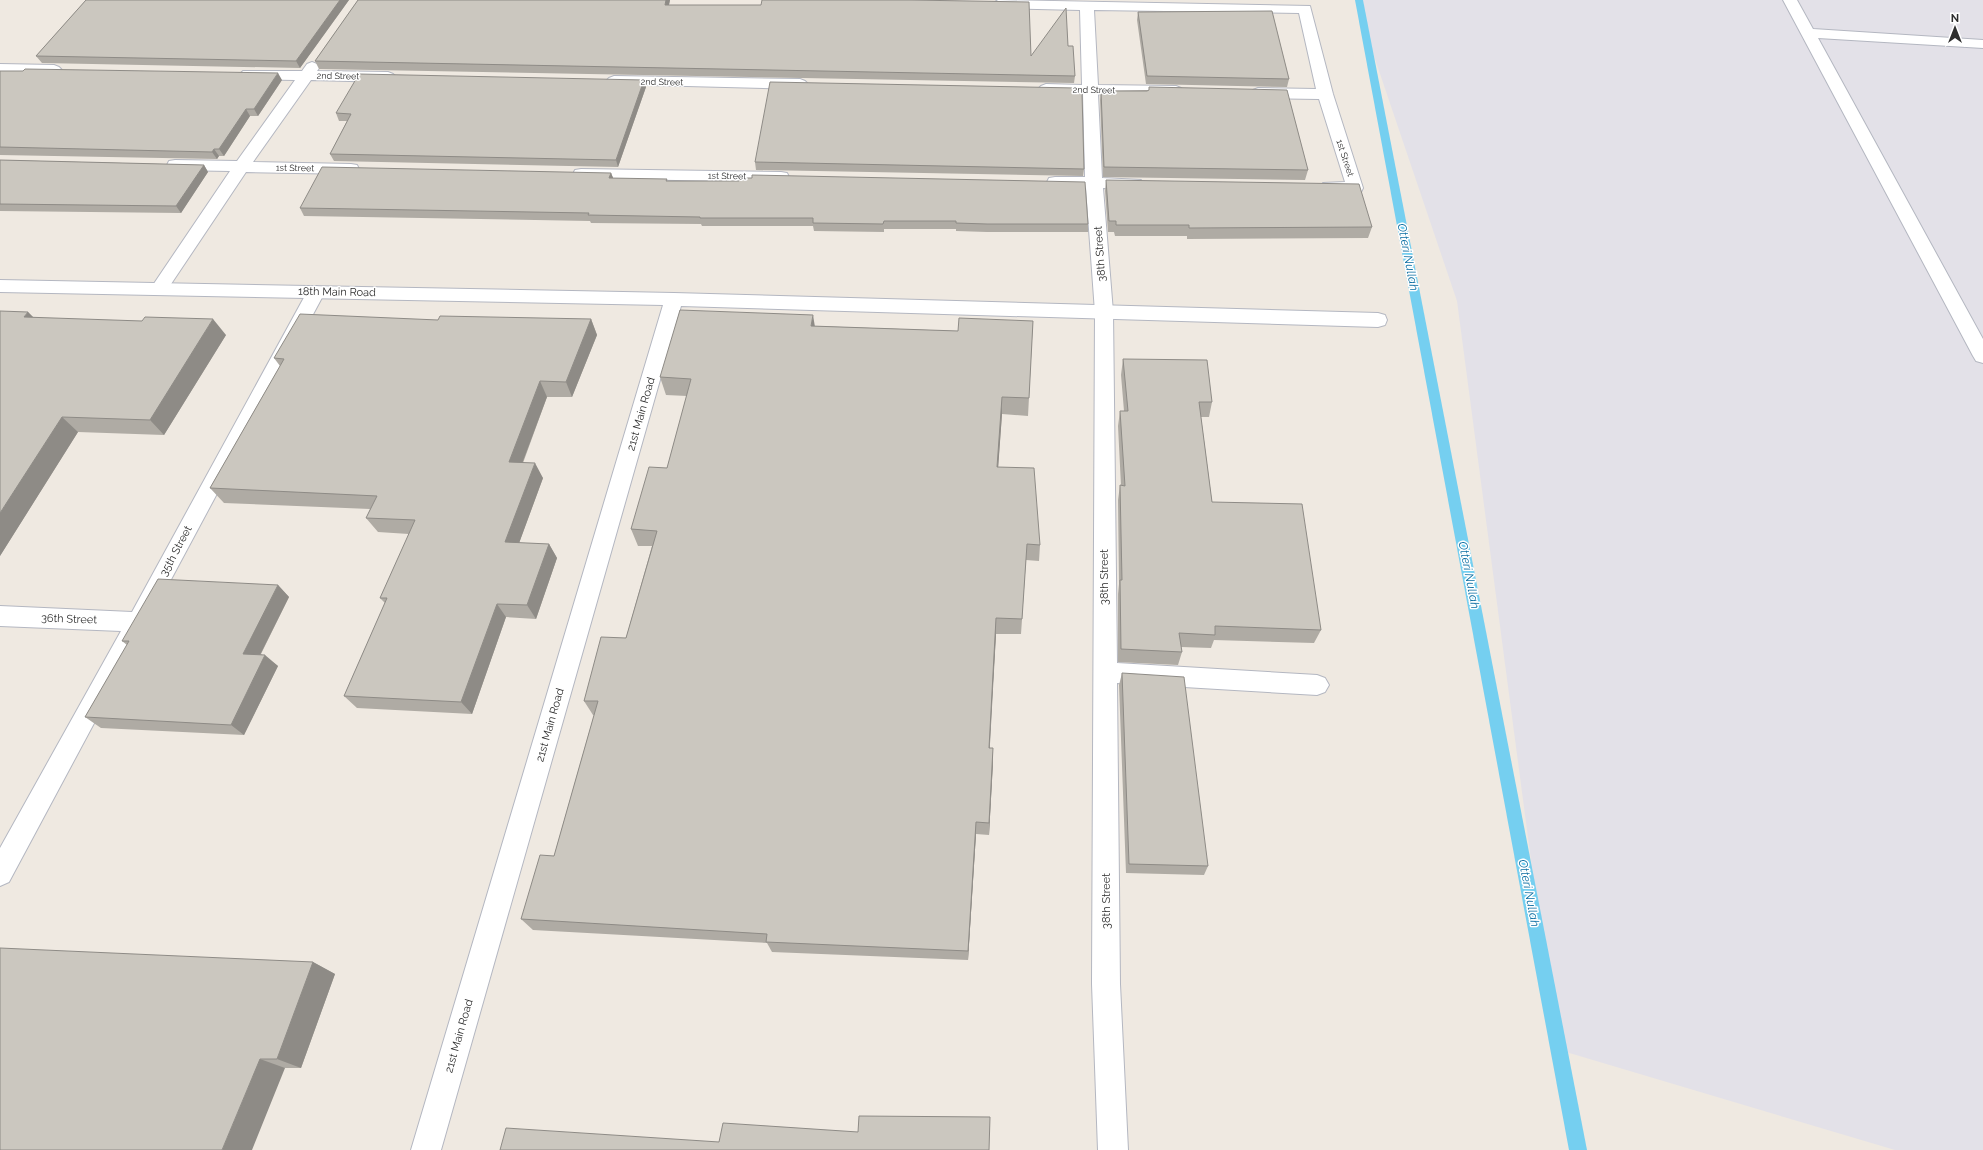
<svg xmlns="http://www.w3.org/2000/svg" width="1983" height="1150" viewBox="0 0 1983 1150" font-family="Raleway,sans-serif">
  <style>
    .industrial { fill: #e3e1e8 }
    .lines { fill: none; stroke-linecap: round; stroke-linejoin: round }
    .stream { fill: #75cff0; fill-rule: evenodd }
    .service-casing { stroke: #b4b7c1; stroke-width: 2 }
    .minor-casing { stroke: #b4b7c1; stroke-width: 2 }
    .tertiary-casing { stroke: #b4b7c1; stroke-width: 2 }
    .service { fill: #fff; fill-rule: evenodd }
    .minor { fill: #fff; fill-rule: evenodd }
    .tertiary { fill: #fff; fill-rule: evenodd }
    .wall { fill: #afaba4 }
    .shaded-wall { fill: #8e8b86 }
    .building { fill: #cbc7bf; stroke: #8e8b86 }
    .labels { text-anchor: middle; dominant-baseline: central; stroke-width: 3; stroke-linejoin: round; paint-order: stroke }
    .far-street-label { font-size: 9px; fill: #2e2e2e; stroke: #fff }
    .street-label { font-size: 11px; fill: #2e2e2e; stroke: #fff }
    .water-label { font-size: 12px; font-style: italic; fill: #0d6fa3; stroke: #fff }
  </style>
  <rect width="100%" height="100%" fill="#efe9e1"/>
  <!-- industrial -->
  <path class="industrial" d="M1355 0H1983V1150H1895L1556 1049 1457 301Z"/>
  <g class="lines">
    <!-- stream -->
    <path class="stream" d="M1355 0H1363L1587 1150H1569Z"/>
    <!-- service casing -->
    <g class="service-casing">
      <path id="service" d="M1783 0H1797L1813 29 1983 40V48L1818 38 1983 339V363L1976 361 1973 356Z"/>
    </g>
    <!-- minor casing -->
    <g class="minor-casing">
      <path id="minor" d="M998 0 1310 6 1333 94 1363 188 1361 192C1350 195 1334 194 1323 191L1321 187 1323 183 1345 182 1319 99 1258 98 1253 96 1250 93 1253 90 1258 88 1316 89 1299 13 1094 10 1098 85 1176 86 1181 88 1184 91 1181 94 1176 96 1098 94 1102 178 1141 180 1143 184 1141 188 1135 189 1103 188 1113 312 1117 663 1317 675 1325 678 1329 685 1325 692 1317 695 1117 683 1120 984 1128 1150H1098L1092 984 1095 312 1086 188 1049 186 1047 182 1049 178 1055 177H1085L1083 94H1046L1041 92 1038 89 1041 86 1046 84 1082 85 1080 10 999 8 994 7 992 4Z
        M312 62 317 64 320 67 317 71 388 72 393 74 396 77 393 80 388 82 311 80 253 162 351 164 357 165 359 169 357 173 351 174 246 172 165 293 159 295 153 293 150 289 153 285 230 171 175 170 169 169 167 165 169 161 175 160 237 161 295 80 248 79 243 77 240 74 243 71H302L307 64Z
        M0 64 54 65 59 67 62 70 59 73 54 75 0 74Z
        M614 76 800 79 805 81 808 84 805 87 800 89 609 84 606 81 609 78Z
        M581 169 781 172 787 173 789 177 787 181 781 182 575 178 573 174 575 170Z
        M316 286 322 288 325 292 9 882 0 886V848L121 631 0 626V606L132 612 307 292 310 288Z"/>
    </g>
    <!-- tertiary casing -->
    <g class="tertiary-casing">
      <path id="tertiary" d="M0 280 674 293 1378 313 1385 315 1387 320 1385 325 1378 327 681 306 441 1150H411L663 305 0 292Z"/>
    </g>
    <!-- service -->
    <use href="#service" class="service"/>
    <!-- minor -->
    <use href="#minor" class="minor"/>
    <!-- tertiary -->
    <use href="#tertiary" class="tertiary"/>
  </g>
  <!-- wall -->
  <path class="wall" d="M86 0H349L300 68 42 63 36 56Z
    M358 0H670L669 5 1031 56 1068 46 1075 76 1074 83 319 69 315 61Z
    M1138 12 1289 79 1287 87 1146 84 1137 20Z
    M0 71 282 80 258 116H250L224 156H219L217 159 0 155Z
    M644 80 646 87 618 167 334 161 330 154 347 121H339L336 113Z
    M1149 87 1308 170 1305 180 1103 177 1100 100 1101 91 1149 90Z
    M1076 93 1084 169 1083 176 756 170 755 162Z
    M0 160 204 165 208 172 181 213 0 211Z
    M611 173 613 178 667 181 1088 224V232H987L956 231V229H884V232L814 231 813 226H702L701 224 591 223 590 221 304 216 300 208Z
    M1106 180 1372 227 1368 238 1187 239V236H1115L1114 232H1108L1105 191Z
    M28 312 33 317 226 335 164 435 78 432 0 556Z
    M591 319 597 335 572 397H547L523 463 543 478 519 543 549 544 557 558 536 619 506 617 472 714 357 708 344 696 385 603 380 598 409 534 378 532 366 518 370 509 224 503 210 488 280 366 274 358 438 320Z
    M1033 321 1028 416 1002 414 998 467 1040 545 1039 561 1026 560 1021 634H996L989 748 993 762 989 835 976 834 968 960 772 952 767 943 533 930 521 919 554 856 594 715H593L584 701 626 638 652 546H638L631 529 667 468 687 396 666 395 660 377 815 326 958 331Z
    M1123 359 1212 402 1209 417H1201L1212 502 1321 630 1314 643 1214 640 1211 648 1181 647 1182 652 1178 665 1118 662V594L1119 584 1118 500 1120 485 1121 486 1118 426 1120 411H1124L1121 375Z
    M278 585 289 597 261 654 278 666 244 735 101 728 85 717 127 645 122 641Z
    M1122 673 1208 866 1204 875 1126 873 1119 685Z
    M313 962 335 974 301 1068H285L0 1150Z"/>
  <!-- shaded-wall -->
  <path class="shaded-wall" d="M340 0H349L300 68 296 61Z
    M666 0H670L667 13 665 5Z
    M278 73 282 80 258 116 254 109Z
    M644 80 646 87 618 167 616 160Z
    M246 109 250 116 224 156 219 149Z
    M214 149 219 156 217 159 212 152Z
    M204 165 208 172 181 213 176 206Z
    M611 173 614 180 609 178Z
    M28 312 43 327 24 317Z
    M813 315 816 333 811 326Z
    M213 319 226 335 164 435 150 420Z
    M591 319 597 335 572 397 566 382Z
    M540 381 547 397 517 477 509 462Z
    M1002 397V414L997 484V467Z
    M62 417 78 432 0 556V513Z
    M535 463 543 478 514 557 505 542Z
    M549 544 557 558 536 619 527 605Z
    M278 585 289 597 255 665 243 654Z
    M497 604 506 617 472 714 461 702Z
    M996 618V634L989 762V748Z
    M265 655 278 666 244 735 231 725Z
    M993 748V762L989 835V823Z
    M976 822V834L968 960V951Z
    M313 962 335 974 301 1068 277 1059Z
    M260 1059 285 1068 252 1150H222Z"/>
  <!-- building -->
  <path class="building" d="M86 0H340L296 61 36 56Z
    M358 0H666L665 5H761L762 0H910L1029 2 1031 56 1066 8 1068 46H1073L1075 76 315 61Z
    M1272 11 1289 79 1147 76 1138 12Z
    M25 69 278 73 254 109H246L219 149H214L212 152 0 147V71H23Z
    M359 74 644 80 616 160 330 154 351 114 336 113Z
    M770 82 1076 88V93H1082L1084 169 755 162Z
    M1149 87 1287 90 1308 170 1104 167 1101 91H1147L1149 90Z
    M0 160 204 165 176 206 0 204Z
    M322 167 611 173 609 178 667 179 666 181H739V178H752V175L1085 182 1088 224H987L956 223V221H884L883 224 813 223V218H700V217L588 215 589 213 300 208Z
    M1106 180 1359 184 1372 227 1189 228V225H1116V221H1109Z
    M680 310 813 315 811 326 958 331 959 318 1033 321 1029 398 1002 397 997 467 1034 468 1040 545 1027 544 1022 619 996 618 989 748H993L989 823 976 822 968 951 766 942 767 934 521 919 540 855 554 856 598 701H584L601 637 626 638 657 531 631 529 649 467 667 468 691 379 660 377Z
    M0 311 28 312 24 317 142 321 145 317 213 319 150 420 62 417 0 513Z
    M300 314 438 320 440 316 591 319 566 382 540 381 509 462 535 463 505 542 549 544 527 605 497 604 461 702 344 696 387 598H380L415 520 366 518 377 496 210 488 284 359 274 358Z
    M1123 359 1207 360 1212 402H1199L1212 502 1302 504 1321 630 1215 626V635L1179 633 1182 652 1121 649 1120 580H1122L1120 485 1125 486 1120 411H1128Z
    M158 579 278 585 243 654 265 655 231 725 85 717 129 641H122Z
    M1122 673 1184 677 1208 866 1129 864Z
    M0 948 313 962 277 1059H260L222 1150H0Z
    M859 1116 990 1117 989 1150H500L506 1128 719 1142 723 1123 858 1132Z"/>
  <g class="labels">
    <!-- far-street labels -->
    <g class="far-street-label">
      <text transform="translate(338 76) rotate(1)">2nd Street</text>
      <text transform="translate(662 82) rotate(1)">2nd Street</text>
      <text transform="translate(1094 90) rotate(1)">2nd Street</text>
      <text transform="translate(1345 158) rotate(72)">1st Street</text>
      <text transform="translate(295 168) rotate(1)">1st Street</text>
      <text transform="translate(727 176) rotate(1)">1st Street</text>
    </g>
    <!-- street labels -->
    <g class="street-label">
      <text transform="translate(1100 254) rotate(-94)">38th Street</text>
      <text transform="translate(337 292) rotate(1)">18th Main Road</text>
      <text transform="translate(641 414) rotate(-74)">21st Main Road</text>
      <text transform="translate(176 551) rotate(-62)">35th Street</text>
      <text transform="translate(1104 577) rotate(-90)">38th Street</text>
      <text transform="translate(69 619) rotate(2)">36th Street</text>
      <text transform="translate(550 725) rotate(-74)">21st Main Road</text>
      <text transform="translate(1106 901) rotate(-90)">38th Street</text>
      <text transform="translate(459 1036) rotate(-74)">21st Main Road</text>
    </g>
    <!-- water labels -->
    <g class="water-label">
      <text transform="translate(1408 257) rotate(79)">Otteri Nullah</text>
      <text transform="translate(1469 575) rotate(79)">Otteri Nullah</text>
      <text transform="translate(1529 893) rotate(79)">Otteri Nullah</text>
    </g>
  </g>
  <!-- north arrow -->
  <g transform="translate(1955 28)" stroke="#ffffff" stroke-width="3" paint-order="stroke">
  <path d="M0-3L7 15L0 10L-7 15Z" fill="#2e2e2e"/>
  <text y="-6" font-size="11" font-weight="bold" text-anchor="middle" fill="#2e2e2e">N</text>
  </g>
</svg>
